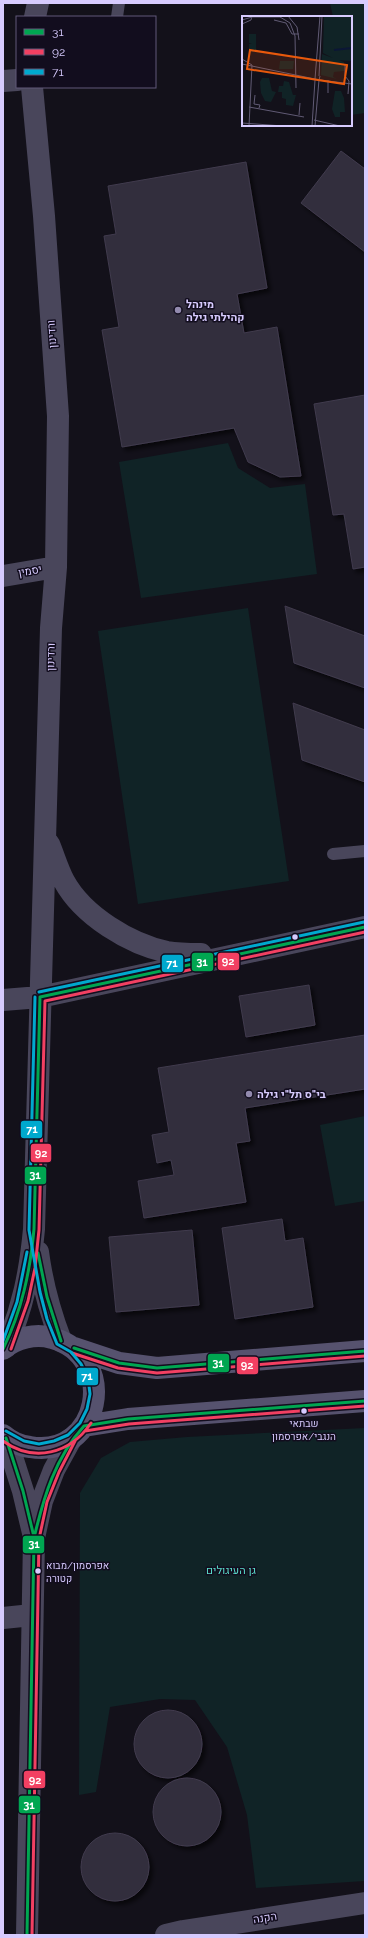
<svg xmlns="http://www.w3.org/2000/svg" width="368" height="1938" viewBox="0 0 368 1938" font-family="Raleway,Heebo,sans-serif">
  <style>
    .green { fill: #102326 }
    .building { fill: #312e3c; stroke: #413b4e; filter: url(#shadow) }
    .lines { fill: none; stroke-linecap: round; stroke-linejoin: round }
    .lane { stroke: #49465b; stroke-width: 12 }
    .street { stroke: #49465b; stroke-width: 22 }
    .secondary { stroke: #56526e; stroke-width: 22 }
    .bus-1-casing { stroke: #120d1e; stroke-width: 6 }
    .bus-2-casing { stroke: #120d1e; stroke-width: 6 }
    .bus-3-casing { stroke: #120d1e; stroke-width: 6 }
    .bus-1 { stroke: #00a651; stroke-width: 3 }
    .bus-2 { stroke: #f24062; stroke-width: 3 }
    .bus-3 { stroke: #00a9ce; stroke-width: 3 }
    .poi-dot { fill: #928aae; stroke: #120d1e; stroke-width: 1.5 }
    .bus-dot { fill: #d7cbfe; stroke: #120d1e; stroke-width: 1.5 }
    .labels { text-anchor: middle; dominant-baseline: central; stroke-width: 3; stroke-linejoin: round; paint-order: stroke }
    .bus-label { font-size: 10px; fill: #d7cbfe; stroke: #120d1e }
    .poi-label { font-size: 11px; font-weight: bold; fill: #d7cbfe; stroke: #120d1e; text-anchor: start }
    .street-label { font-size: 11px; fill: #d7cbfe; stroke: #120d1e }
    .park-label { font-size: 11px; fill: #5adbca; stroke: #120d1e }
    .inset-river { fill: none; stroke: #0b1636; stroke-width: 2 }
    .inset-road { fill: none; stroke: #615b75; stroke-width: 1 }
    .view { fill: #e8590c; fill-opacity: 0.15; stroke: #e8590c; stroke-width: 2 }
    .inset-edge { fill: none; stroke: #d7cbfe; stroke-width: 2 }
    .line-badge { stroke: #120d1e; stroke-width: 1.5 }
    .badge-label { font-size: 11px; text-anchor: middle; font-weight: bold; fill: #fff }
  </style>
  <defs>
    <filter id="shadow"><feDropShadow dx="3.5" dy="3.5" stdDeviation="2" flood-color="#0009"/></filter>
  </defs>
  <rect width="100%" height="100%" fill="#13111a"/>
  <!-- green -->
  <path class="green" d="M330 3H365V113L351 115V17H333Z
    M228 443 238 468 270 488 305 484 317 574 141 598 119 462Z
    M248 608 289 881 138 904 98 631Z
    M365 1116V1201L335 1206 320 1125Z
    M365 1428V1881L256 1888 247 1815 227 1747 195 1700 160 1699 110 1707 96 1792 79 1795 80 1493 101 1458 130 1442 187 1437Z"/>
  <!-- building -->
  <path class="building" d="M341 151 365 169V252L301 203Z
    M246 162 267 288 237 294 244 333 277 327 301 476 280 477 248 462 234 428 122 447 102 330 119 327 104 236 116 234 108 186Z
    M365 395V567L353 569 344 514 333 515 314 404Z
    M285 606 365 636V688L294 663Z
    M293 703 365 730V782L302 760Z
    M309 985 315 1025 246 1037 239 996Z
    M365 1035V1089L245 1108 250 1141 236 1143 246 1202 144 1218 138 1181 174 1175 171 1160 157 1163 152 1135 169 1132 158 1068Z
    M282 1219 285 1241 303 1238 313 1307 235 1319 222 1228Z
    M192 1230 199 1305 116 1312 109 1237Z
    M134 1744a34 34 0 1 1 68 0a34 34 0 1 1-68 0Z
    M153 1812a34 34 0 1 1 68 0a34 34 0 1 1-68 0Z
    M81 1867a34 34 0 1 1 68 0a34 34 0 1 1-68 0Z"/>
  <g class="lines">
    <!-- lane -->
    <path class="lane" d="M117 17 119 3
      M333 854 365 851"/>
    <!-- street -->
    <path class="street" d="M35 17 38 3
      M3 81 17 80
      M3 576 56 567
      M49 844C54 856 58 870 64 881 83 916 130 944 167 952 178 954 190 954 201 954
      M3 1000 40 997 365 927
      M38 1252C42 1283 50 1312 61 1341
      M6 1347C23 1307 30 1272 34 1229L51 628 56 567 58 416 44 216 32 87
      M6 1438 23 1491 33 1533
      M3 1618 32 1615
      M27 1935 34 1538 42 1501 54 1470 71 1439
      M166 1935 183 1931 365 1903"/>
    <!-- secondary -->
    <path class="secondary" d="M74 1348 119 1363 157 1368 365 1351
      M3 1349C15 1338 36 1333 52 1338 120 1357 100 1459 30 1447 21 1446 11 1442 3 1435
      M84 1426 128 1419 365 1401"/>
    <!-- bus-1 casing -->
    <g class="bus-1-casing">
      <path id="bus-1" d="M40 997 365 927
        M38 1253 47 1297 61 1341
        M74 1348 119 1363 157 1368 365 1351
        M3 1349C22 1310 30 1272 34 1229L40 997
        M84 1426 128 1419 365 1401
        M6 1438 23 1491 34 1537
        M27 1935 34 1538C44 1496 55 1458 84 1426"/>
    </g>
    <!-- bus-2 casing -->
    <g class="bus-2-casing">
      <path id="bus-2" d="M11 1349 28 1301 35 1268 39 1230 45 1001 365 932
        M72 1353 118 1368 157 1373 365 1356
        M85 1431 129 1424 365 1406
        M3 1441C34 1463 70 1454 91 1423
        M32 1935 39 1539 47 1502 59 1472 75 1441"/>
    </g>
    <!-- bus-3 casing -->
    <g class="bus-3-casing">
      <path id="bus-3" d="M39 992 364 922
        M3 1341 17 1302 27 1252
        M6 1431 24 1441 39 1444 54 1441 68 1435 80 1423 87 1409 90 1394 88 1378 81 1364 71 1352 57 1344 47 1319 40 1292 29 1230 35 997"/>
    </g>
    <!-- bus-1 -->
    <use href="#bus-1" class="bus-1"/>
    <!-- bus-2 -->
    <use href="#bus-2" class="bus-2"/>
    <!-- bus-3 -->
    <use href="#bus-3" class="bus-3"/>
  </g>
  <!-- markers -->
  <g class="poi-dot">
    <circle cx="178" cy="310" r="4"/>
    <circle cx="249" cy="1094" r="4"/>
  </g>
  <g class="bus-dot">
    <circle cx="295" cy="937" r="3.5"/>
    <circle cx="304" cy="1411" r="3.5"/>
    <circle cx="38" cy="1571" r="3.5"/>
  </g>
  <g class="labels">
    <!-- bus labels -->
    <g class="bus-label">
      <text x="304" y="1423">שבתאי<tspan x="304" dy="13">הנגבי/אפרסמון</tspan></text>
      <text x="46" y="1565" text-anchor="start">אפרסמון/מבוא<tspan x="46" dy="13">קטורה</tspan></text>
    </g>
    <!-- poi labels -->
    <g class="poi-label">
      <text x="186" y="304">מינהל<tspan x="186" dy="13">קהילתי גילה</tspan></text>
      <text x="257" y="1094">בי"ס תל"י גילה</text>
    </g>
    <!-- street labels -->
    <g class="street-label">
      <text transform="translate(52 334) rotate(-94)">ורדינון</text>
      <text transform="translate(30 571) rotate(-10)">יסמין</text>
      <text transform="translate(51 657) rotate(-89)">ורדינון</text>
      <text transform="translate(265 1918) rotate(-9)">הקנה</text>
    </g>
    <!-- park labels -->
    <g class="park-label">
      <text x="231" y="1570">גן העיגולים</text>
    </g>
  </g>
  <!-- overview -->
  <g transform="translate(242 16)">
    <rect width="110" height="110" fill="#13111a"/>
    <path d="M82 0H110V45L95 44 81 37ZM7 18H14V36H7V28L10 27H7ZM80 38 102 46V55L92 56 91 61 95 63 79 59ZM38 45H52L51 53H37ZM20 62H27L30 75 34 76 29 86 23 85 19 77 18 66ZM42 65 47 66 51 79H54L51 90 44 89V83L40 82V76H36L37 70H41ZM93 75H99L102 82 103 96H98V101H93L90 93Z" fill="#102326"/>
    <path class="inset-river" d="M92 34 110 32"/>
    <path class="inset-road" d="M46 0 55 11 57 24M78 0 73 63 77 64 78 60M0 4 10 1H38L48 7 53 20 54 72M32 4 44 7 50 18H57M0 8 9 4 10 0M0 43 10 49 7 110M0 48 73 63M103 48V60L107 65 106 78M77 60 80 0M78 64 110 68M86 77V64M13 79 12 88 18 89 17 92M7 91 62 101M57 99 58 87M72 104 98 110M0 107 41 110M70 110 73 64M73 110 77 64"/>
    <path class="view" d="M8 34 105 49 102 68 5 53Z"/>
    <rect width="110" height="110" class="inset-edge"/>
  </g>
  <g class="line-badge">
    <rect x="217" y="952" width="23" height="19" rx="4" fill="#f24062"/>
    <rect x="191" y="952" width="23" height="20" rx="4" fill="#00a651"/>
    <rect x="161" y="954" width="23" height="19" rx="4" fill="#00a9ce"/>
    <rect x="20" y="1120" width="23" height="19" rx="4" fill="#00a9ce"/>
    <rect x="30" y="1143" width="22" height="20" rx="4" fill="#f24062"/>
    <rect x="24" y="1166" width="23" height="19" rx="4" fill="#00a651"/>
    <rect x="207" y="1353" width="23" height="20" rx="4" fill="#00a651"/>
    <rect x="236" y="1356" width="23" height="19" rx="4" fill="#f24062"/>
    <rect x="76" y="1367" width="23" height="19" rx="4" fill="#00a9ce"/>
    <rect x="22" y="1535" width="23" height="19" rx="4" fill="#00a651"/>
    <rect x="23" y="1770" width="23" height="19" rx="4" fill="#f24062"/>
    <rect x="18" y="1795" width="23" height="19" rx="4" fill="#00a651"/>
  </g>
  <g class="badge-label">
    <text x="228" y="965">92</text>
    <text x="202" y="966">31</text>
    <text x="172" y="967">71</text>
    <text x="32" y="1133">71</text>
    <text x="41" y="1157">92</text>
    <text x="35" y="1179">31</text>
    <text x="218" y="1367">31</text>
    <text x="247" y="1369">92</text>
    <text x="87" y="1380">71</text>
    <text x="34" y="1548">31</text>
    <text x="35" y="1784">92</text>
    <text x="29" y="1809">31</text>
  </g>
  <!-- border -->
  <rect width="368" height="1938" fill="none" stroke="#d7cbfe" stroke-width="8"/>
  <!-- legend -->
  <rect x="16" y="16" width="140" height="72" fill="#120d1e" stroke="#615978"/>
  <rect x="24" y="29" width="20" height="6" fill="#00a651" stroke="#615978"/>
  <text x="52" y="36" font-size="12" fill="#d7cbfe">31</text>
  <rect x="24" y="49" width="20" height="6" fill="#f24062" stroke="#615978"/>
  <text x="52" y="56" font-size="12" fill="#d7cbfe">92</text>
  <rect x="24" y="69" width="20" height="6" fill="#00a9ce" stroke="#615978"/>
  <text x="52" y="76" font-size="12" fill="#d7cbfe">71</text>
</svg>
